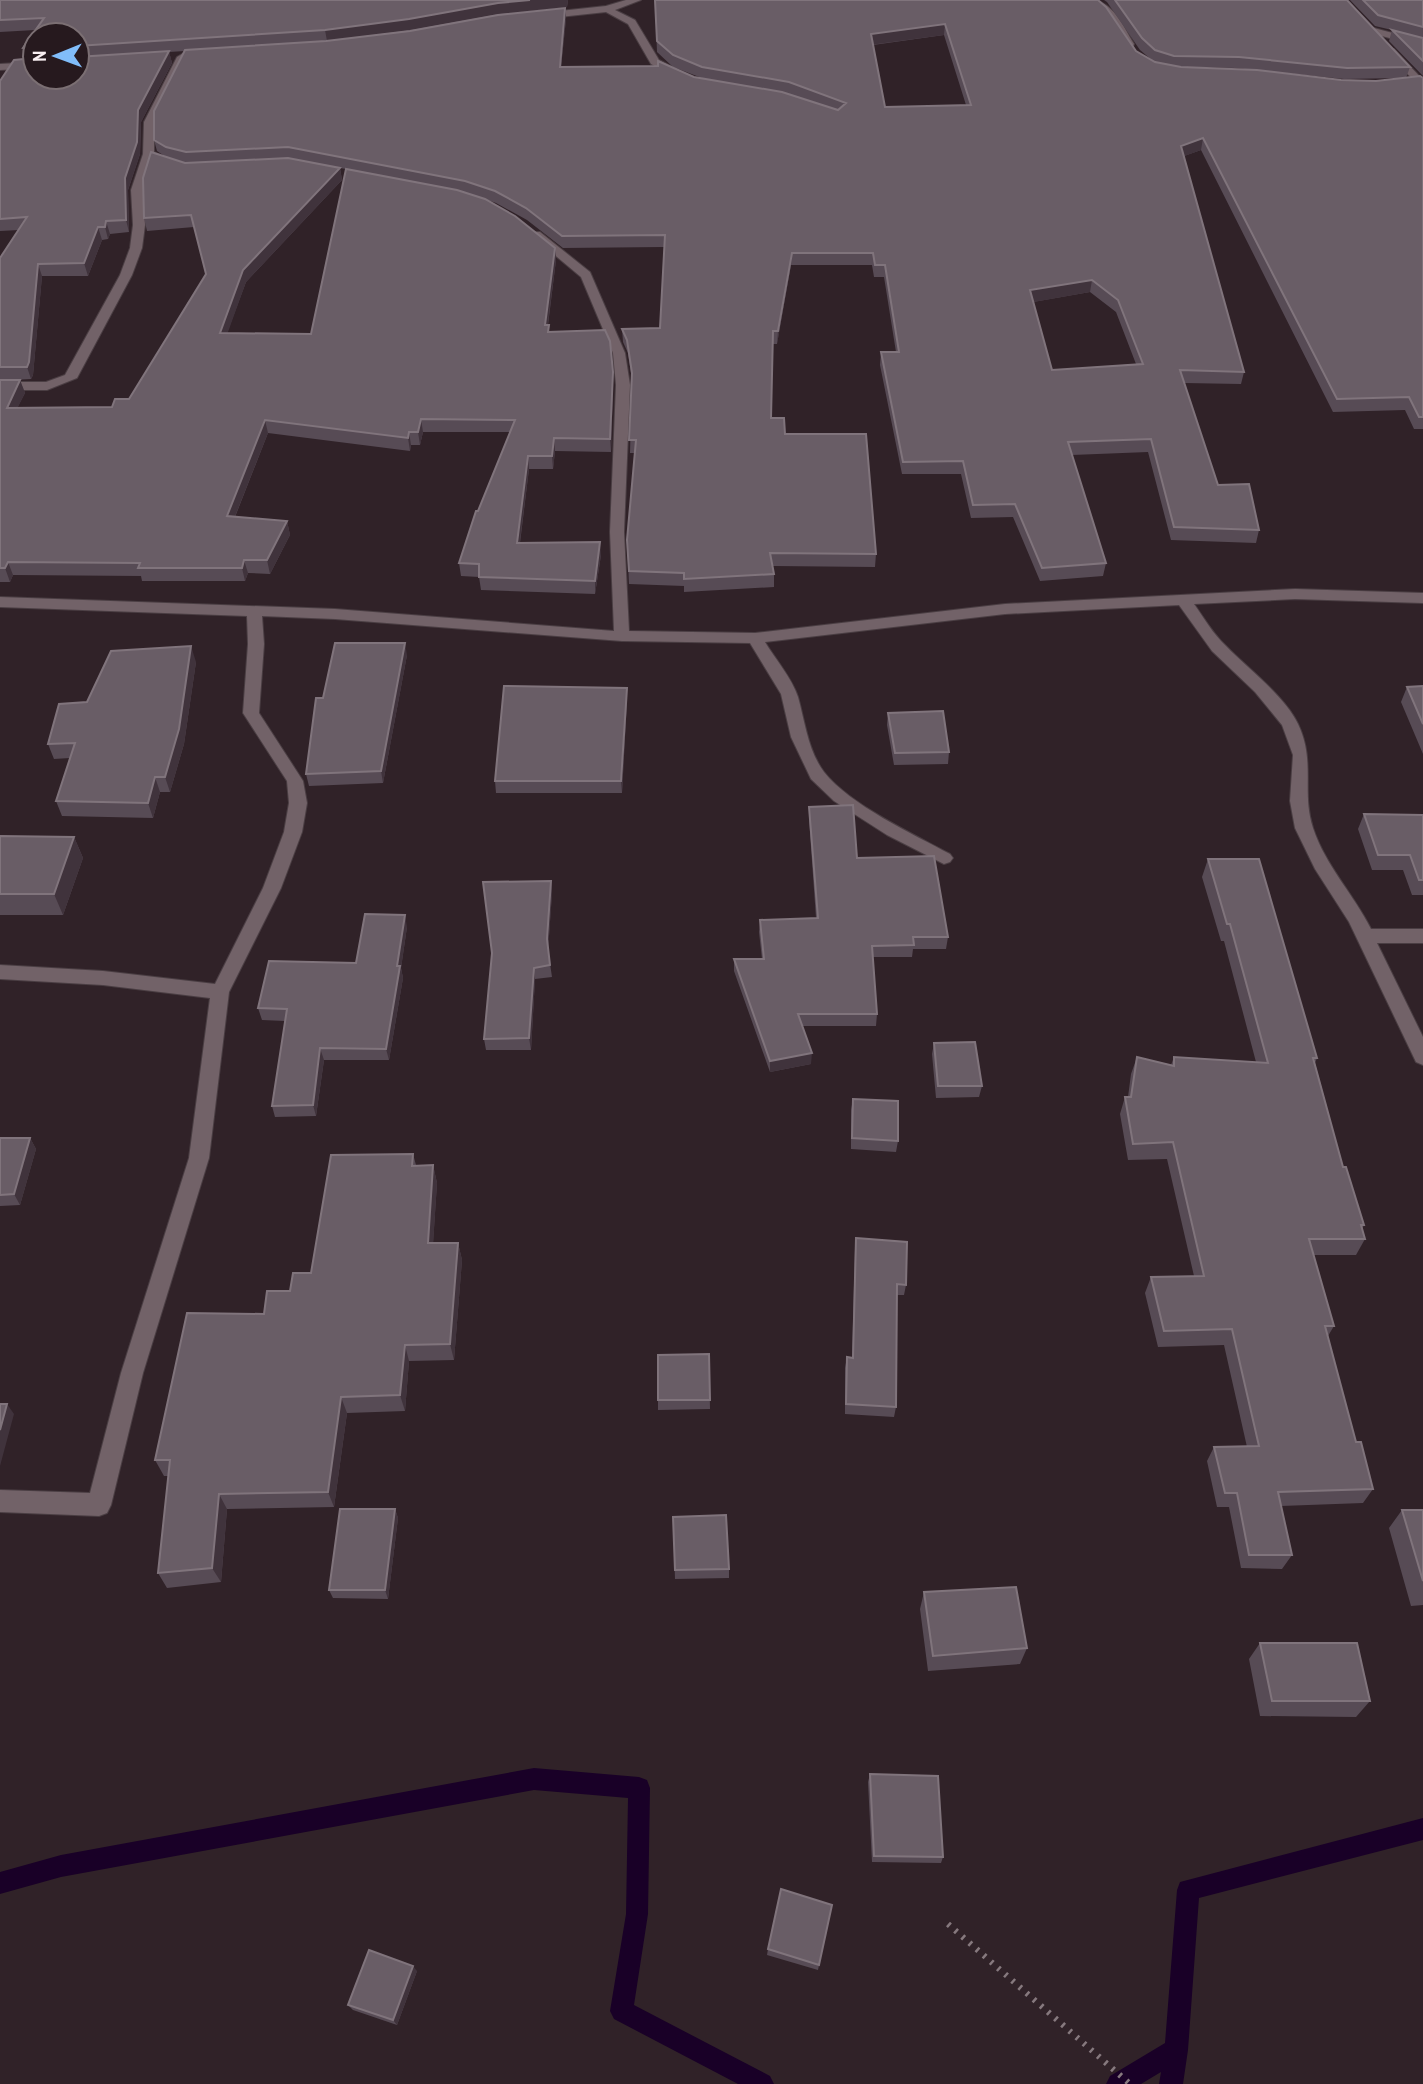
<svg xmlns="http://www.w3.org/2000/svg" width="1423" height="2084" viewBox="0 0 1423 2084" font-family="'Archivo Narrow',sans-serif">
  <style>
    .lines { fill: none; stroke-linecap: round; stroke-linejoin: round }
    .stream { fill: #190027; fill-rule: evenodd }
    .minor-casing { stroke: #4a3e43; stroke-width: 2 }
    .path { stroke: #86797e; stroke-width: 6; stroke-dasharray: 2.5 7; stroke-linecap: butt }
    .minor { fill: #726268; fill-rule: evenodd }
    .wall { fill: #574b55; fill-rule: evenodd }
    .shaded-wall { fill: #40333c }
    .building { fill: #695d66; stroke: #80747c; stroke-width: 2; fill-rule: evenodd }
  </style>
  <rect width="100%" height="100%" fill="#302228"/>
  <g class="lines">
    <!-- stream -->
    <path class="stream" d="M534 1768 639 1777 647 1780 650 1788 648 1914 634 2005 770 2076 774 2084H738L614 2019 610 2011 626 1914 628 1798 534 1790 61 1877 0 1894V1872L61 1855Z
      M1423 1818V1840L1199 1898 1188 2050 1183 2084H1159L1161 2072 1141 2084H1106L1110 2076 1165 2043 1177 1890 1180 1882Z"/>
    <!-- minor casing -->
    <g class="minor-casing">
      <path id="minor" d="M626 0H641L615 10 635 20 659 60 685 74V78H677L651 64 628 24 606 12 541 19 536 16 541 13 606 6Z
        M1089 0C1113 0 1123 26 1134 44L1133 46H1125L1108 17Z
        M1370 27 1423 41V47L1367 32V28Z
        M1386 49H1394L1423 80V89L1386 53Z
        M182 54 187 57 154 122V152L178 165 172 168 152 160 143 190 145 225 142 248 132 275 77 378 47 390H0V382H46L65 375 120 275 130 248 133 225 131 190 143 154 144 122 177 57Z
        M35 62V68L0 70V64Z
        M532 232H540L590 272 625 353 630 385 624 532 629 631 755 633 1005 604 1295 589 1423 593V603L1295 599 1194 604C1204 618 1213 634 1226 646 1247 668 1285 696 1298 724 1316 762 1301 791 1313 828 1325 865 1354 895 1371 929H1423V943H1377L1423 1037V1065L1416 1062 1349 922 1315 869 1295 828 1290 801 1293 755 1282 725 1255 692 1212 651 1179 605 1005 614 765 642C775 659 792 678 798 697 805 722 808 751 824 772 850 805 913 834 950 854L953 858 950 862 944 864 887 835 834 801 811 779 791 737 781 694 750 643 622 641 335 619 262 616 264 644 259 713 303 781 307 803 302 832 281 888 229 992 209 1158 143 1373 111 1505 107 1513 99 1516 0 1512V1490L90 1493 121 1373 189 1158 210 998 103 985 0 979V965L103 971 215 984 263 888 284 832 289 803 287 781 243 713 248 644 247 616 0 607V597L335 609 614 631 610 532 616 385 613 353 581 277 532 236Z"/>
    </g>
    <!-- path -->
    <path class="path" d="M948 1924 1130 2084"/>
    <!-- minor -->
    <use href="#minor" class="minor"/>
  </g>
  <!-- wall -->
  <path class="wall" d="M0 0H568L567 7 499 14 565 8 566 19 561 67 702 78 673 67 657 52 655 0H1098L1136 51 1155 62 1163 64 1153 61 1140 50 1107 2 1104 0H1347L1410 67 1406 78 1344 79 1265 71 1341 80 1376 81 1423 78V429H1414L1405 410 1333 412 1201 150 1184 156 1244 372 1241 384 1184 383 1218 485 1259 530 1256 543 1171 540 1148 452 1072 455 1106 563 1103 576 1040 581 1013 517 971 518 961 474H902L880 365 881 352H896L884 277H874L872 265H791L777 344H772L771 418 785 434 876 554 875 567 773 566 774 574V587L684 592V586L629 584 627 540 635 453H630L632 380 628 353 623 342 622 329 660 328 664 247 563 248 527 220 496 203 460 191 555 248 556 260 548 325 549 332 613 372V385L611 452 555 451 553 469H529L520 543 601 555 595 594 481 590 479 577 461 576 459 563 478 511 510 432H423L420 445H411L410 451 268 433 235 517 287 521 290 535 270 574 248 573 245 581H142L141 576 13 575 10 582H0V258L19 230 0 231V81L26 59 23 48 35 30 0 32ZM35 35H77V77ZM944 35 966 105 885 107 873 45ZM185 51 154 140 157 151 166 157 144 218 147 231 194 227 206 274 129 399 112 407 17 408 25 393 20 380H12L31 379 33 375 42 276H88L102 240 108 239 110 234 129 232 128 190 140 154 141 122 172 63 169 52ZM1180 67 1236 68 1255 70ZM340 168 346 169 311 334 227 333 246 282 342 180ZM1090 292 1116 312 1136 364 1052 370 1033 302Z
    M1350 0H1423V76L1389 41 1392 30 1375 26Z
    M407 655 383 783 309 786 306 774 323 698Z
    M196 662 184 744 170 792H160L153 818 62 816 56 801 70 758 54 759 48 744 87 702Z
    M1423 686V754L1401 702 1407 687Z
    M627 700 622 793H496L495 781Z
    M888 713 949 752 948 764 894 765 887 725Z
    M809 807 857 858 948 937 946 949H913L912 957H873L877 1014 876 1026H802L811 1064 770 1072 734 971V959H762L759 932 760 920 816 918 809 819Z
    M1364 814 1423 815V895H1412L1403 870H1372L1358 829Z
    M0 836 74 837 83 858 63 915H0Z
    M1208 859 1317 1058 1315 1063 1343 1167 1364 1225 1362 1229 1365 1239 1356 1255H1313L1334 1326 1328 1336 1356 1442 1373 1489 1363 1503 1281 1506 1292 1555 1282 1569 1241 1568 1229 1507H1217L1207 1461 1214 1447H1247L1224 1345 1158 1347 1145 1293 1151 1277 1194 1276 1167 1159 1128 1160 1120 1114 1125 1097H1128L1131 1074 1137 1057 1171 1065 1174 1057 1256 1062 1224 941H1221L1202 877Z
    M551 881 552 893 548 950 552 977 535 979 531 1050H486L484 1039Z
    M407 927 401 968 403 978 389 1060H324L316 1116 275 1117 272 1106 285 1021 262 1020 258 1008 356 963Z
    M934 1043 982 1086 979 1097 936 1098 932 1054Z
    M853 1099 898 1141 896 1152 851 1149V1110Z
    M0 1138H30L36 1149 20 1205 0 1206Z
    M413 1154 416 1165H433L437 1183 433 1243H458L462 1260 454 1360 409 1361 405 1411 347 1413 334 1507 227 1509 221 1582 167 1588 158 1573 169 1476H164L155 1460 264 1314 311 1273Z
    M856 1238 906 1285 904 1295H897L896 1407 894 1417 845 1414V1368L847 1357 852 1358 855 1248Z
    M709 1354 710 1409 658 1410V1400Z
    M395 1509 398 1518 388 1599 333 1598 329 1590Z
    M1402 1510H1423V1605L1411 1606 1389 1528Z
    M673 1517 729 1569V1578L675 1579Z
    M924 1592 1027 1648 1020 1664 928 1671 920 1609Z
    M1260 1643 1370 1701 1356 1717 1260 1716 1249 1659Z
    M870 1774 943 1857 941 1863 872 1862 868 1782Z
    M832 1905 818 1970 767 1955 768 1949Z
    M417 1971 397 2025 353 2010 348 2005Z"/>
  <!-- shaded-wall -->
  <path class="shaded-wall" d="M530 0H568L567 7 499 14 411 30 327 41 325 30 498 3Z
    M565 8 566 19 560 78V67Z
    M945 24 944 35 870 45 871 34Z
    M169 51 172 63 141 122 140 154 128 190 129 232 126 220 125 178 138 110Z
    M1203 138 1201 150 1179 158 1181 146Z
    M340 168 342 180 246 282 223 346 220 333 243 270Z
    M106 221 110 234 108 239 105 227Z
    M98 227 102 240 88 276 84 263Z
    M555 248 556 260 546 338 545 325Z
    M792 253 791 265 777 344 778 331Z
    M38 264 42 276 33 375 31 379 27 367Z
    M1092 280 1090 292 1028 303 1030 290Z
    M613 372V385L611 452 610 439Z
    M20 380 25 393 11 421 7 408Z
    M421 419 423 432 420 445 418 432Z
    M265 420 268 433 230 529 227 516Z
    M409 432 411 445 410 451 408 438Z
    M554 438 555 451 553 469 552 456Z
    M528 456 529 469 518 556 517 543Z
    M287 521 290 535 270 574 267 560Z
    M600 542 601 555 595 594V581Z
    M244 560 248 573 245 581 242 568Z
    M8 562 13 575 10 582 5 568Z
    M405 643 407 655 383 783 381 771Z
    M191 646 196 662 184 744 170 792 165 777Z
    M627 688V700L622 793 621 781Z
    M155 777 160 792 153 818 148 803Z
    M74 837 83 858 63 915 54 894Z
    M551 881 552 893 548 951 547 939Z
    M405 915 407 927 401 968 403 978 389 1060 386 1049 397 966Z
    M534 968 535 979 531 1050 529 1038Z
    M320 1048 324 1060 316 1116 313 1105Z
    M812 1053 811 1064 770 1072V1061Z
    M30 1138 36 1149 20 1205 14 1194Z
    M433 1165 437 1183 432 1261 428 1243Z
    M458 1243 462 1260 454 1360 450 1344Z
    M405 1345 409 1361 405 1411 400 1395Z
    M341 1397 347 1413 334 1507 328 1492Z
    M7 1404 14 1414 0 1466V1430Z
    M219 1494 227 1509 221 1582 212 1568Z
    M395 1509 398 1518 388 1599 385 1590Z
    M413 1966 417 1971 397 2025 393 2020Z"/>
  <!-- building -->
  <path class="building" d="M0 0H530L498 3 409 19 325 30 77 46V35H35V77H77V57L169 51 138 110 137 142 125 178 126 220 106 221 105 227H98L84 263 38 264 29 362 27 367H0V258L27 217 0 219V81L14 60 34 58V49L23 48 44 18 0 20Z
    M655 0H1098L1106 7 1136 51 1155 62 1181 67 1257 70 1341 80 1376 81 1420 76 1423 78V417H1419L1409 397 1337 399 1203 138 1181 146 1244 372 1180 370 1218 485 1249 484 1259 530 1174 527 1151 439 1068 442 1106 563 1042 568 1015 504 973 505 963 461 903 462 881 352H899L885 265H875L873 253H792L778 331H773L771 418H784L785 434H866L876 554 770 553 774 574 684 579V573L629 571 627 540 636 440H629L632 373 627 340 622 329 660 328 665 235 562 236 526 208 495 191 465 181 288 147 186 152 166 147 154 140V111L185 50 326 41 410 31 498 15 565 8 560 67 658 66V61L694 77 782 92 838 110 846 103 789 82 702 67 673 55 657 41ZM945 24 971 105 885 107 871 34ZM1092 280 1118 300 1143 364 1052 370 1030 290Z
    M1115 0H1347L1410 67 1347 68 1239 57 1174 56 1155 50 1142 38Z
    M1363 0H1423V27L1378 15Z
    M1392 30 1423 38V61Z
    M151 152 185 163 288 158 340 168 243 270 220 333 311 334 346 169 457 190 485 199 515 216 555 248 545 325H549L548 332 605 330 610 341 613 372 610 439 554 438 552 456H528L517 543 600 542 595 581 479 577V564L459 563 476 511H478L515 420 421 419 418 432H409L408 438 265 420 227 516 287 521 267 560H244L242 568H138L140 563 8 562 5 568H0V380H20L7 408 112 407 115 399H129L206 274 191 215 144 218 143 178Z
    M335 643H405L381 771 306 774 316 698H323Z
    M191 646 179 729 165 777H155L148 803 56 801 75 743 48 744 59 704 87 702 111 651Z
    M504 686 627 688 621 781H495Z
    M1423 686V724L1407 687Z
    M943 711 949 752 895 753 888 713Z
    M853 805 857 858 934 856 948 937H913L914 945 872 946 877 1014H798L812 1053 770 1061 734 959H764L760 920 818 918 809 807Z
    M1364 814 1423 815V880H1419L1410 855H1378Z
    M0 836 74 837 54 894H0Z
    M1208 859H1259L1317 1058H1313L1343 1167H1346L1364 1225H1361L1365 1239H1309L1334 1326H1325L1356 1442H1361L1373 1489 1278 1492 1292 1555H1249L1237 1493H1225L1214 1447 1259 1446 1232 1329 1164 1331 1151 1277 1204 1276 1173 1142 1133 1144 1125 1097H1131L1137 1057 1174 1066V1057L1268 1063 1230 924H1227Z
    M551 881 547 939 550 965 534 968 529 1038 484 1039 492 953 483 882Z
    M365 914 405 915 397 966H400L386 1049 320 1048 313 1105 272 1106 287 1009 258 1008 269 961 356 963Z
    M975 1042 982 1086H938L934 1043Z
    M853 1099 898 1101V1141L852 1138Z
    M0 1138H30L14 1194 0 1195Z
    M413 1154 412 1166 433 1165 428 1243H458L450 1344 405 1345 400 1395 341 1397 328 1492 219 1494 212 1568 158 1573 170 1460H155L187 1313 264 1314 267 1291H290L293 1273H311L331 1155Z
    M856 1238 907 1242 906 1285 897 1284 896 1407 846 1404 847 1357 853 1358Z
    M709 1354 710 1400H658V1355Z
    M0 1404H7L0 1430Z
    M340 1509H395L385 1590H329Z
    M1402 1510H1423V1581Z
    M726 1515 729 1569 675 1570 673 1517Z
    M1016 1587 1027 1648 933 1656 924 1592Z
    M1260 1643H1357L1370 1701H1272Z
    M870 1774 938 1776 943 1857 874 1856Z
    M781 1889 832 1905 819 1965 768 1949Z
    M369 1950 413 1966 393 2020 348 2005Z"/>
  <!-- north arrow -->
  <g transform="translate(56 56) rotate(269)"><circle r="33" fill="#26191e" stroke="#7b6f73" stroke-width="2"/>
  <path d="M0-5L12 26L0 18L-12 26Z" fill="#81bdfa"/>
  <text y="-10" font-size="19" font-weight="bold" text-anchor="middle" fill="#faf0f3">N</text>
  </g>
</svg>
